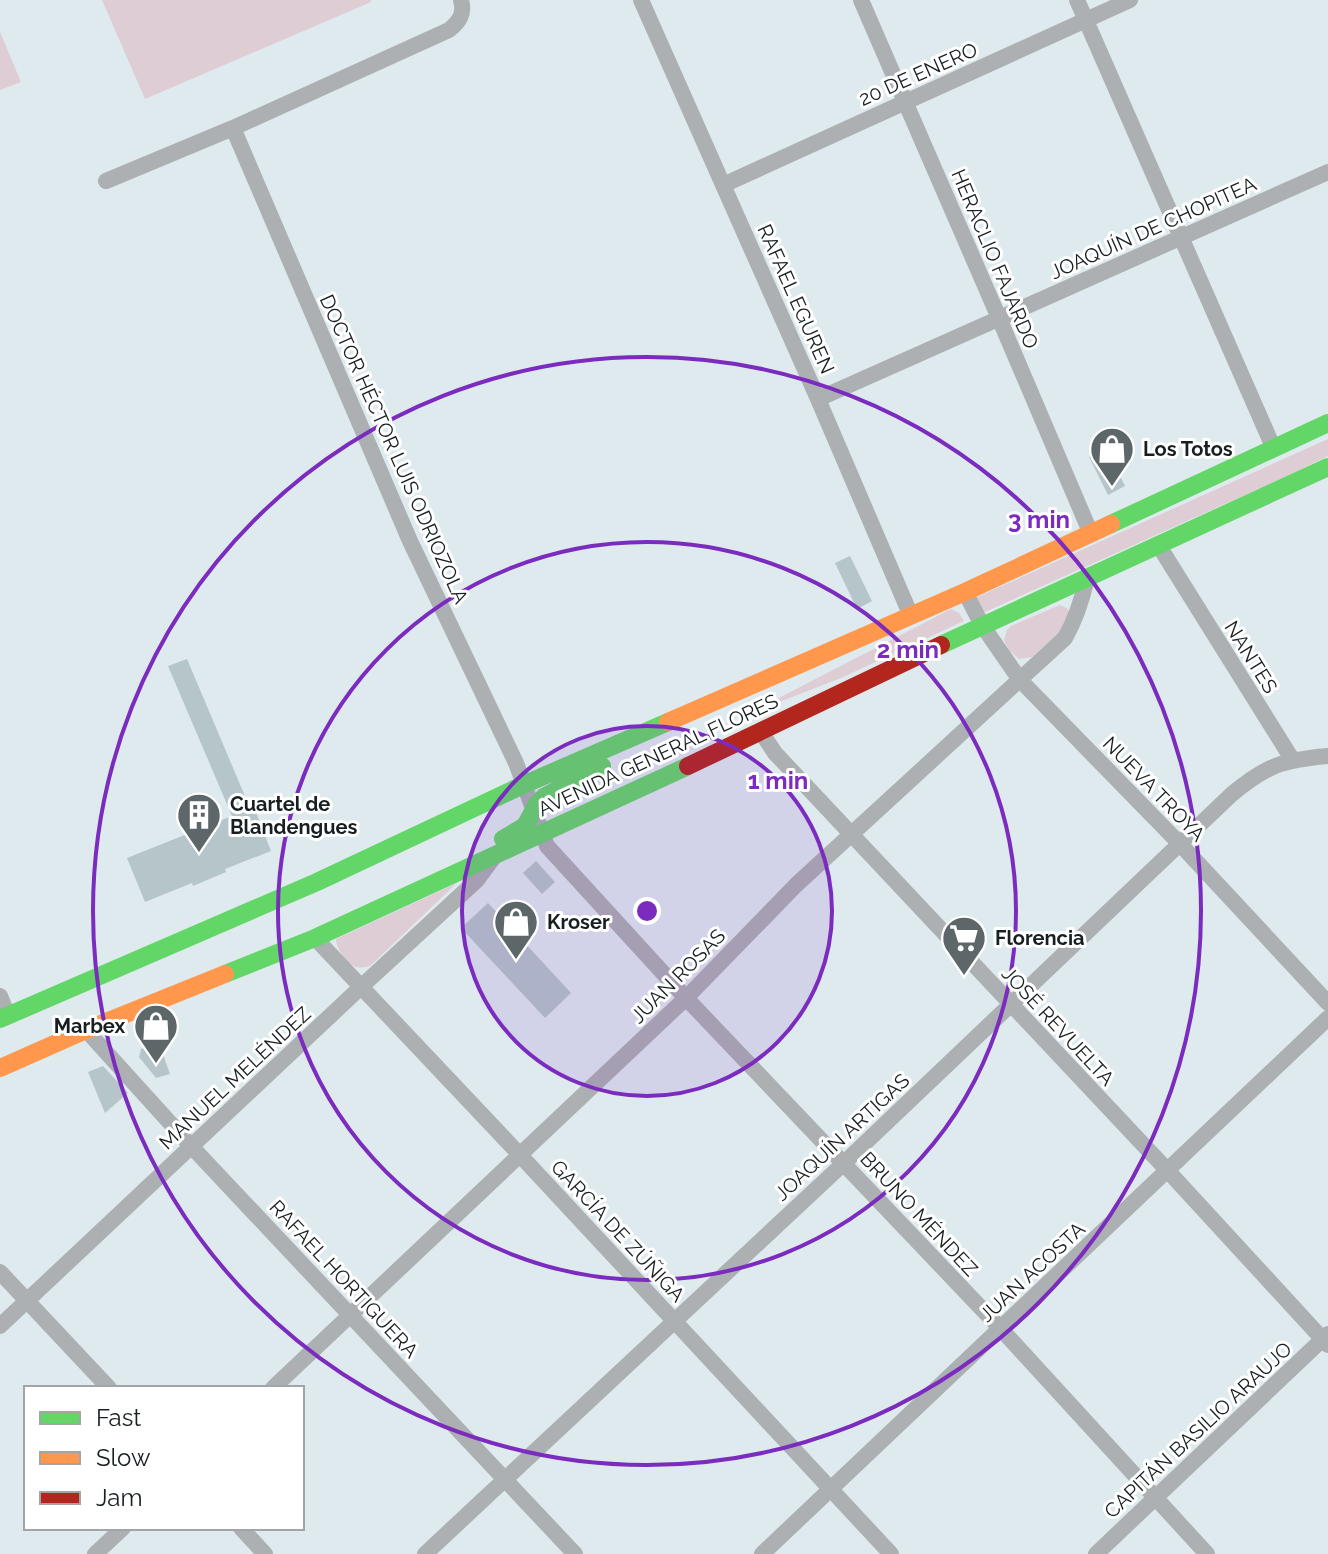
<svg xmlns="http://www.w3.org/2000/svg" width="1328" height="1554" viewBox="0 0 1328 1554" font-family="Raleway,sans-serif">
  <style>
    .green { fill: #dfcdd6 }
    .building { fill: #b5c5ca }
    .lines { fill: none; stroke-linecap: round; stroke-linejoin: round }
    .street { stroke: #acb0b2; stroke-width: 16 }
    .fast { stroke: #63d668; stroke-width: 18 }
    .slow { stroke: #ff974d; stroke-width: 18 }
    .jam { stroke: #b3261e; stroke-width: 18 }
    .ring { fill: none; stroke: #7b2cbf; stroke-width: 4 }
    .labels { text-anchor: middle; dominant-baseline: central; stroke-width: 6; stroke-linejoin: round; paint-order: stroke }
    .street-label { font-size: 20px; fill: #171f21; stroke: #fff }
    .poi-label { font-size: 20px; font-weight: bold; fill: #171f21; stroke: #fff; text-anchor: start }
    .centre { fill: #7b2cbf; stroke: #fff; stroke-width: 4 }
    .ring-label { font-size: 24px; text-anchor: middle; font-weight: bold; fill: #7b2cbf; stroke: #fff; stroke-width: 6; stroke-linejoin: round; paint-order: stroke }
  </style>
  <rect width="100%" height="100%" fill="#dfeaee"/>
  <!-- green -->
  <path class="green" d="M102 0H371V2L145 99Z
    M0 32 21 82 0 90Z
    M1328 439V456L1287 476 985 612 978 606 975 598Z
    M1060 605 1067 608 1069 612 1062 630 1032 657 1019 659 1009 650 1004 640 1007 630 1011 626Z
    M951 609 959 613 964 621 841 678 764 708 765 705Z
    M457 883 370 966C366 967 360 968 356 967 346 963 336 948 336 939Z"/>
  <!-- building -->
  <path class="building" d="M1106 448 1125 486 1108 495 1089 457Z
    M850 556 872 601 857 609 835 563Z
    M187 659 250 808 254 807 271 851 225 869 226 872 193 886 192 883 145 902 127 858 232 816 168 666Z
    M536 861 555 882 542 894 523 873Z
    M488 903 571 993 545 1018 461 928Z
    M159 1043 170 1074 156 1078 139 1057 141 1049Z
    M103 1066 128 1093 105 1113 88 1072Z"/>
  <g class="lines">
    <!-- street -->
    <path class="street" d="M641 0 818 399 911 616
      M861 0 999 318 1091 534
      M1077 0 1274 449
      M233 128 410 541 516 763 547 846 686 998 1001 1329 1207 1554
      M106 181 233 128 449 30C459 22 465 14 461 0
      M723 185 1130 0
      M818 399 1328 172
      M1159 546 1292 759
      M965 592 982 625 1020 680 1180 844 1328 1003
      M761 732 775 753 1168 1171 1328 1345
      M315 938 519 1154 891 1554
      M0 996 8 1016
      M86 1030 191 1146 575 1554
      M0 1272 109 1388
      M0 1326 362 986 477 880 494 857
      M273 1388 686 998 796 885 1065 638C1076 619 1082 600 1087 578
      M241 1528 265 1554
      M95 1554 123 1528
      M425 1554 844 1163 1232 794C1267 765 1283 760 1328 756
      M762 1554 1328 1018
      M1096 1554 1328 1334"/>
    <!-- fast -->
    <path class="fast" d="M1111 524 1328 423
      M941 645 1328 467
      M503 839 525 826 537 804 544 797 602 766
      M225 974 315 938 688 766
      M0 1019 317 882 523 785 668 722"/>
    <!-- slow -->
    <path class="slow" d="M668 722 965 592 1111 524
      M0 1068 86 1030 225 974"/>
    <!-- jam -->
    <path class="jam" d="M688 766 941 645"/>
  </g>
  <!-- distance rings -->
  <circle cx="647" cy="911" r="185" fill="#7b2cbf" fill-opacity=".12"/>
  <g class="ring">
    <circle cx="647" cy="911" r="185"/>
    <circle cx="647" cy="911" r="369"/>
    <circle cx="647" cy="911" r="554"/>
  </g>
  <!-- icons -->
  <defs>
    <g id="shop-pin" transform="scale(2.3)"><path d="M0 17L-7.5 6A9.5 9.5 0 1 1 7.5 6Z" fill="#5d6669" stroke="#fff"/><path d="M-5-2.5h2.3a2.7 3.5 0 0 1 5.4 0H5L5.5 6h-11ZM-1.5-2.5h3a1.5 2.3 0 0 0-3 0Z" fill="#fff"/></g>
    <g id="building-pin" transform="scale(2.3)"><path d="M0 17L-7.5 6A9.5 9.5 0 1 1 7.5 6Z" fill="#5d6669" stroke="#fff"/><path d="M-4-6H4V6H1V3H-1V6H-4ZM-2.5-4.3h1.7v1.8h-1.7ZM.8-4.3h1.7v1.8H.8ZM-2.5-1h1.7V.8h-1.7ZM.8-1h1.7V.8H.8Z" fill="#fff"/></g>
    <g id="supermarket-pin" transform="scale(2.3)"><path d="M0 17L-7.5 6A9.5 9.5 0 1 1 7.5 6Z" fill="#5d6669" stroke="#fff"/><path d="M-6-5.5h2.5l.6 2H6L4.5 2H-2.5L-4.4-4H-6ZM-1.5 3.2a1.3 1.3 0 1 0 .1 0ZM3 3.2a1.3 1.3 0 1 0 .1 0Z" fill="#fff"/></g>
  </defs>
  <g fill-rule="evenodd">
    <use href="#shop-pin" x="1112" y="449"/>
    <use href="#building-pin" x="199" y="815"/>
    <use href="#shop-pin" x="516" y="922"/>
    <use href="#supermarket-pin" x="964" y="938"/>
    <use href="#shop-pin" x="156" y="1026"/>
  </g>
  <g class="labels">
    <!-- street labels -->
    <g class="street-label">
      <text transform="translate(918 74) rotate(-24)">20 DE ENERO</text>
      <text transform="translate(1153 228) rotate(-24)">JOAQUÍN DE CHOPITEA</text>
      <text transform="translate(995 259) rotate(67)">HERACLIO FAJARDO</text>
      <text transform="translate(796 299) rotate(66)">RAFAEL EGUREN</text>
      <text transform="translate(394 449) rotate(66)">DOCTOR HÉCTOR LUIS ODRIOZOLA</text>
      <text transform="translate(1251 657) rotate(58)">NANTES</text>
      <text transform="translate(658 755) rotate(-25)">AVENIDA GENERAL FLORES</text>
      <text transform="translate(1154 789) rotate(46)">NUEVA TROYA</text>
      <text transform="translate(678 976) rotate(-45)">JUAN ROSAS</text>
      <text transform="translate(1058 1026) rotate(47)">JOSÉ REVUELTA</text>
      <text transform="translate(235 1078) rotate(-43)">MANUEL MELÉNDEZ</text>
      <text transform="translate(842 1137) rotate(-43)">JOAQUÍN ARTIGAS</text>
      <text transform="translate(919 1214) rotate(47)">BRUNO MÉNDEZ</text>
      <text transform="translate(618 1231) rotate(47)">GARCÍA DE ZÚÑIGA</text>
      <text transform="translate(1032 1272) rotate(-43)">JUAN ACOSTA</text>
      <text transform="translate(344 1279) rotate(47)">RAFAEL HORTIGUERA</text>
      <text transform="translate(1198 1430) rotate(-43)">CAPITÁN BASILIO ARAUJO</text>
    </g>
    <!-- poi labels -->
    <g class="poi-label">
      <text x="1143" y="449">Los Totos</text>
      <text x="230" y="804">Cuartel de<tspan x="230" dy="23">Blandengues</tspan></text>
      <text x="547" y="922">Kroser</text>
      <text x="995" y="938">Florencia</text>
      <text x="125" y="1026" text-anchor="end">Marbex</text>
    </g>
  </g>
  <circle cx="647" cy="911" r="12" class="centre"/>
  <g class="ring-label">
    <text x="1039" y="528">3 min</text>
    <text x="908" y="658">2 min</text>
    <text x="778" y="789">1 min</text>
  </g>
  <!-- legend -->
  <rect x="24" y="1386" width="280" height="144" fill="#ffffff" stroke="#a2a5a6" stroke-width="2"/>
  <rect x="40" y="1412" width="40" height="12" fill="#63d668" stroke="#a2a5a6" stroke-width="2"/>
  <text x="96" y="1426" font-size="24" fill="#171f21">Fast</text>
  <rect x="40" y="1452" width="40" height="12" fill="#ff974d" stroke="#a2a5a6" stroke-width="2"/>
  <text x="96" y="1466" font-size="24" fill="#171f21">Slow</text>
  <rect x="40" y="1492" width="40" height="12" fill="#b3261e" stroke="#a2a5a6" stroke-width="2"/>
  <text x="96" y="1506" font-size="24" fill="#171f21">Jam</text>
</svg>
